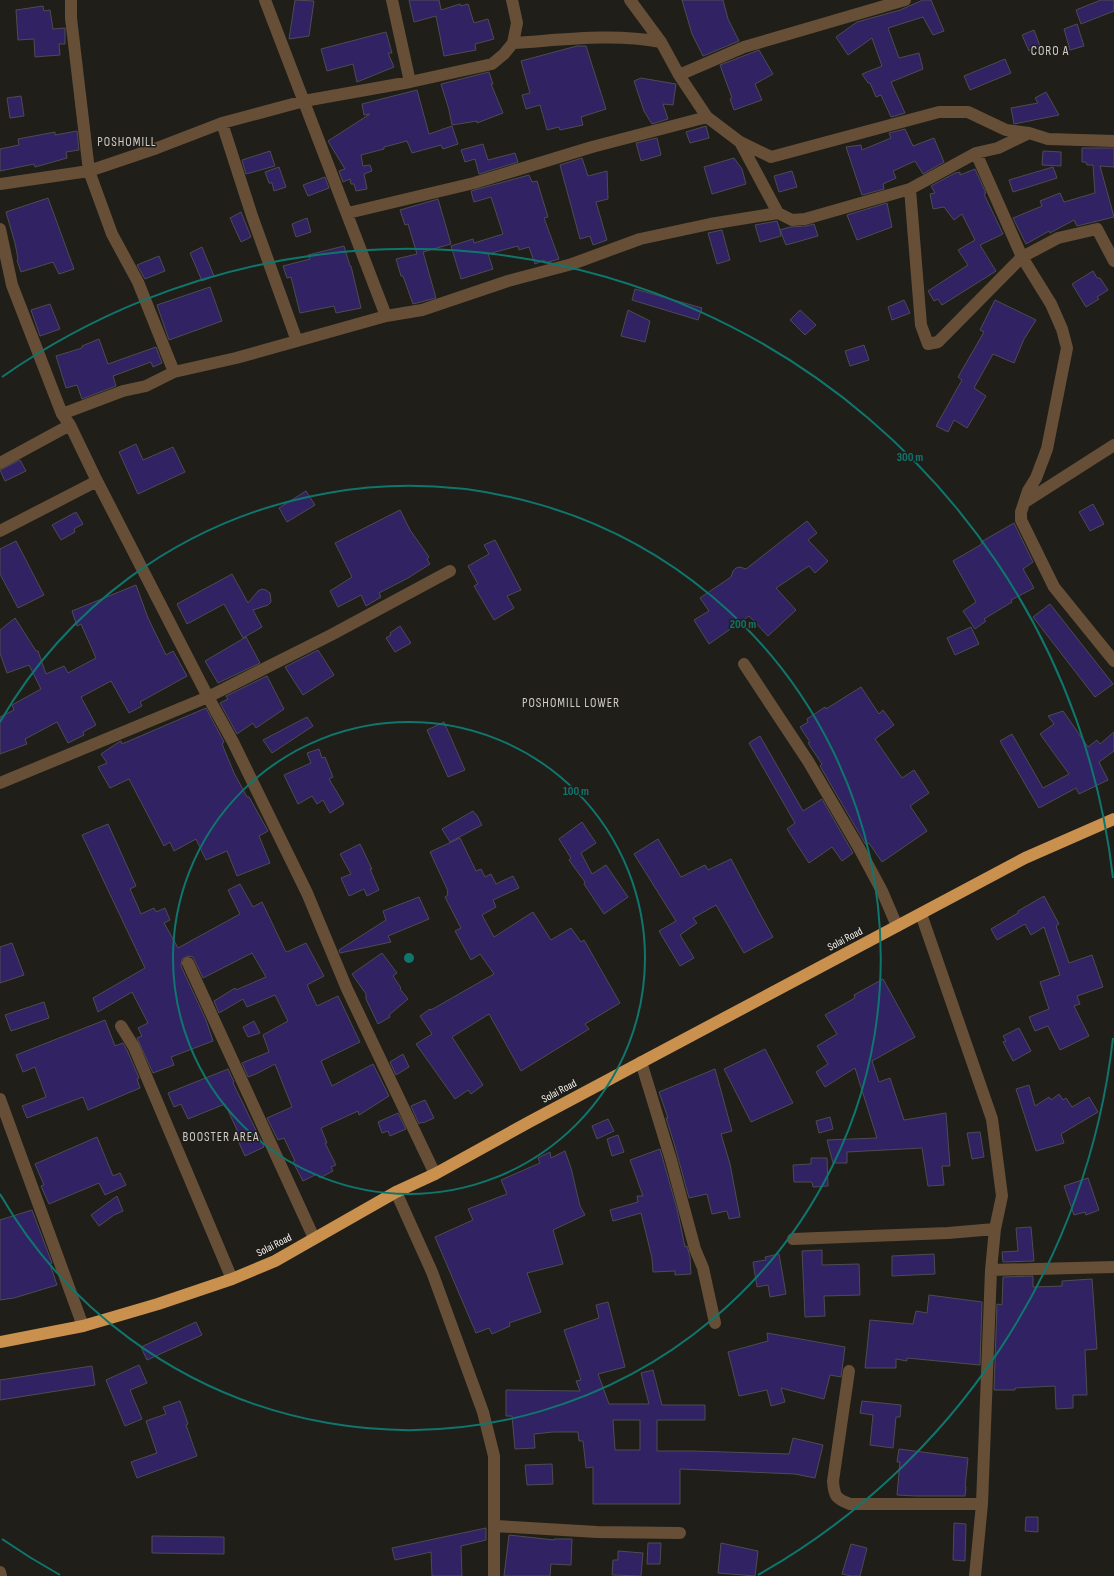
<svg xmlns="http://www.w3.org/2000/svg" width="1114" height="1576" viewBox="0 0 1114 1576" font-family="'Sofia Sans Condensed',sans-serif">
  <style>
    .building { fill: #312263; stroke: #4c4c52; fill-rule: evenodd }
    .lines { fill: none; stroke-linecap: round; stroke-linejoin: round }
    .street { stroke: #664f36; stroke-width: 12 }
    .highway { stroke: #c9914d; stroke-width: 12 }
    .ring { fill: none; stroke: #0f766e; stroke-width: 2 }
    .labels { text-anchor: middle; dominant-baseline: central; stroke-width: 3; stroke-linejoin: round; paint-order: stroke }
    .street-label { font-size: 11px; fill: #f4f3ef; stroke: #201e19 }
    .quarter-label { font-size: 13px; letter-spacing: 1px; fill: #cfcdc6; stroke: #201e19 }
    .centre { fill: #0f766e; stroke: #201e19; stroke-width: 2 }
    .ring-label { font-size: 12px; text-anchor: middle; font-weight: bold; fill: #0f766e; stroke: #201e19; stroke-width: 3; stroke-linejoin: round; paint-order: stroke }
  </style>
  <rect width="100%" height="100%" fill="#201e19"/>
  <!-- building -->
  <path class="building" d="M295 0 314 1 309 36 289 39Z
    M409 0H439L441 10 460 4 461 6 468 4 474 23 488 19 494 39 475 44 476 50 444 56 436 16 414 22Z
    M682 0H723L728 19 739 41 703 56 692 34Z
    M923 0H931L944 31 933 35 923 17 888 28 899 58 919 53 923 69 891 82 905 113 891 117 881 95 876 97 870 83H868L862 74 882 66 872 38 848 55 836 37 857 22 900 10Z
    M1101 0H1114V11L1081 24 1076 10Z
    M43 6 44 11 50 10 53 29 65 28V44H59L60 55 35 57 34 39 18 40 16 10Z
    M1077 24 1084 46 1070 50 1064 29Z
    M1034 30 1040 46 1029 51 1022 35Z
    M386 32 392 53H388L394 67 357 82 353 64 327 71 321 49Z
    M577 46H586L606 109 581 117 583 125 560 130 559 127 547 130 540 105 526 109 522 95 530 93 521 61Z
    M759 50 773 74 755 84 762 100 734 110 730 99 732 98 720 65Z
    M1005 59 1011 73 970 90 964 76Z
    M489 72 493 84H491L503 113 477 123V121L452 125 449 110 441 84Z
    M641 78 676 84 673 105 663 104 668 119 652 124 644 111 634 81Z
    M417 90 429 134 452 126 458 144 443 149 441 145 412 153 407 141 384 147V149L361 155 363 166 370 165 372 171 364 174 367 189 356 191 354 184H351L350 179 343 182 339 171 345 169 328 141 370 114 364 115 362 104Z
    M1046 92 1059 115 1014 124 1011 108 1038 103 1035 98Z
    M21 96 24 116 10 118 7 98Z
    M706 126 709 138 690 143 686 132Z
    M905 129 913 146 934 138 944 162 923 174 915 161 893 171 896 178 883 184 884 189 862 195 846 147 861 145 862 150 891 138 889 133Z
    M77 131 79 150 66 152 67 158 35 167 34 164 0 171V149L19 145 18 139 55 132V135Z
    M657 138 661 155 641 161 636 143Z
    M483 144 488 160 515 153 518 162 479 174 475 159 465 162 461 150Z
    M1082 148H1114V167L1100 166 1114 217 1077 226 1074 220 1050 233 1049 231 1026 244 1013 218 1042 206 1040 201 1060 193 1064 202 1095 193 1093 165H1087L1086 162H1082Z
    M270 151 275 166 246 174 242 160Z
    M1043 151 1061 152V166L1042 165Z
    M582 158 588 176 607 171 608 199 596 202 607 240 593 245 590 236 580 239 560 165Z
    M734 158 742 169 746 184 712 194 704 167Z
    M279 167 286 187 274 191 272 183H269L265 172Z
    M1053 167 1057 178 1013 192 1009 180Z
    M975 169 986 193 984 194 1003 234 980 245 996 271 942 305 938 299 934 301 928 291 968 265 958 250 975 240 962 214 954 220 944 207 933 209 930 194 935 193 931 186 955 173 960 172V175Z
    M792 171 797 187 779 192 774 176Z
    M529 175 532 182 537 181 548 217 544 218 559 259 545 263 544 260 535 264 529 247 519 250 518 246 488 254 493 269 461 279 451 246 473 239 474 243 503 234 491 197 474 202 471 191Z
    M325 177 329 188 308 196 303 185Z
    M48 198 74 269 59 274 53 262 21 272 17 260 18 259 15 243 6 212Z
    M438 199 451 244 423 252 436 298 413 304 403 276H401L396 259 417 254 408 224 405 225 400 210Z
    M887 203 892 227 857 240 847 215Z
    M241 212 251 237 241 242 230 218Z
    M307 218 311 232 296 237 292 224Z
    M777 221 780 230 790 227 806 226 814 224 818 236 786 245 780 230 781 236 760 242 755 225Z
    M722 230 730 260 717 264 708 233Z
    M344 246 350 266H351L361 308 336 313 334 306 300 313 291 277 287 278 283 266 310 259 308 255Z
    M202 247 214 276 202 281 190 253Z
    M159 256 165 271 145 279 137 265Z
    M1093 271 1097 278H1100L1108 290 1097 297 1099 299 1086 307 1072 284Z
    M210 287 222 321 169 340 157 305Z
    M635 289 702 308 698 320 632 300Z
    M904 300 910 313 892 320 888 307Z
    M995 300 1036 320 1024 339 1014 363 993 354 974 388 986 396 967 428 954 420 948 432 936 426 962 380 958 377 984 332 980 330Z
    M50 304 60 329 40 336 31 310Z
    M628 310 650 321 645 342 621 336Z
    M800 310 816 325 805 335 790 320Z
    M99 339 108 364 156 347 162 363 153 367 151 362 113 376 116 386 82 399 77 385 66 388 56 356 82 348V346Z
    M864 345 869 360 850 366 845 351Z
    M136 444 143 460 173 447 185 472 138 494 119 452Z
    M20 460 26 471 5 481 0 470Z
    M306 491 315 505 287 522 279 508Z
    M1093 504 1104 524 1090 531 1079 512Z
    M400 510 410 530 429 557 427 559 430 564 408 578 379 593 381 597 366 606 361 595 338 607 330 591 352 577 335 543Z
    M76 512 83 524 74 529 75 532 61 540 52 525Z
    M807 521 817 533 808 540 828 561 815 573 809 566 776 588 796 610 768 636 749 616 709 644 694 620 709 611 700 598 731 577 733 571 736 568 740 567 746 569Z
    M1014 523 1033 562 1023 569 1034 588 1011 600 1012 602 984 619 986 621 975 629 963 611 976 602 953 561 982 544 981 542Z
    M495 540 521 590 507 596 514 608 494 620 474 586 478 584 468 566 489 554 484 545Z
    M16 541 44 595 18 608 0 574V549Z
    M232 574 248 603 258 591 262 589 266 590 270 593 271 602 268 605 253 610 262 627 243 638 224 604 187 624 177 604Z
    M136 585 148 618 166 655 173 651 187 676 140 702 142 706 129 713 111 681 81 697 96 725 83 732 84 735 68 743 57 722 25 739 27 744 0 754V717L14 710 12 705 41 689 29 665 7 673 0 653V630L15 618 36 651H38L46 674 64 666 68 673 96 658 81 624 77 626 72 611Z
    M1050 604 1113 684 1095 697 1033 617Z
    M400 626 411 643 395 652 386 638 391 635 390 633Z
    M971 627 979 644 955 655 947 638Z
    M246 637 260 663 218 683 205 661Z
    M318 650 334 675 303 695 285 667Z
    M267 676 284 709 256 728 253 723 237 734 220 703 228 699 226 696Z
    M861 687 879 714 883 710 894 725 875 739 902 778 914 770 929 793 910 806 927 831 882 862 869 843 866 845 820 766 822 764 808 743 810 742 800 727 808 722 807 719 825 707 826 709Z
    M206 708 224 742 222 744 234 773 247 797H249L268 831 259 836 270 863 237 876 227 851 206 860 196 839 174 851 170 842 164 846 129 779 110 788 98 767 107 763 101 754 119 742 121 741 122 744Z
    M1063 711 1088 747 1097 740 1100 744 1114 732V751L1099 762 1108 780 1079 794 1076 788 1039 808 1000 741 1012 734 1043 788 1069 774 1040 734 1054 724 1048 716Z
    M307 717 313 726 272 753 263 740Z
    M444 722 465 770 448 777 427 730Z
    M760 736 803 811 822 799 853 853 842 861 832 847 809 863 787 829 795 823 749 743Z
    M319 749 322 758 325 757 333 777 329 779 344 804 330 813 323 800 317 804 312 796 298 804 284 775 311 763 307 753Z
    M473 811 475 814H476L482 825 450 842 442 829Z
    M582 822 596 843 581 853 592 874 606 865 628 897 604 914 584 884 585 882 569 860 571 858 559 839Z
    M108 824 136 886 130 889 141 914 154 908 156 912 165 908 170 920 164 923 178 948 240 914 228 890 240 884 253 907 262 902 285 950 287 952 306 943 324 976 307 985 317 1006 338 996 360 1042 321 1061 332 1086 373 1064 389 1096 359 1115 358 1111 321 1128 327 1143H325L336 1165 331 1167 333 1171 320 1178 317 1174 303 1181 293 1162 295 1161 284 1138 278 1140 267 1118 292 1107 275 1064 256 1074 248 1077 242 1063 269 1052 263 1035 288 1021 275 995 247 1007 243 999 219 1013 214 1001 235 988 236 990 266 977 252 953 203 978 193 957 188 956 182 959 181 966 206 1020 213 1041 171 1057 174 1065 153 1073 137 1038 142 1036 138 1028 148 1023 132 992 98 1012 93 998 145 968 82 835Z
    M460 838 476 871 481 869 485 877 491 874 496 884 513 876 519 888 493 900 496 907 482 915 494 937 533 912 551 940 571 928 581 942 584 940 620 1003 585 1024 589 1029 521 1071 489 1014 452 1037 483 1085 471 1094 468 1090 455 1099 416 1044 432 1034 420 1016 430 1009 431 1010 494 974 480 954 471 960 455 931 461 928 445 897 448 895 447 892 448 891 430 852Z
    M658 839 681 877 705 865 708 870 731 859 759 912 773 937 744 953 716 905 693 918 697 923 680 935 694 958 680 966 659 931 676 921 634 854Z
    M360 844 372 869H370L379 890 367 896 364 889 349 896 341 878 351 874 340 854Z
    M1044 896 1059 924 1056 926 1069 963 1092 955 1103 987 1077 996 1080 1004 1074 1006 1089 1036 1060 1050 1048 1026 1035 1031 1029 1017 1049 1009 1040 982 1060 975 1044 927 1031 935 1025 924 997 940 991 929 1018 913V911Z
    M419 897 429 919 388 936 391 942 340 953 339 950 386 920 383 911Z
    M12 943 24 975 0 983V947Z
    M382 953 397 973 393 976 401 988 400 989 408 999 389 1015 390 1017 378 1024 366 999V994L352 974Z
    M883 979 915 1037 872 1061 879 1082 890 1078 904 1120 946 1113 950 1166H942L944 1185 928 1186 922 1148 847 1152V1163H833L827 1140 877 1138 855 1068 825 1087 816 1072 828 1064 817 1046 837 1034 825 1015 855 998 854 995Z
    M44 1002 49 1018 11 1031 5 1015Z
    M105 1020 115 1046 123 1043 127 1050 139 1078 137 1079 140 1088 88 1110 83 1097 27 1118 22 1106 46 1097 35 1067 23 1072 16 1055Z
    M254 1021 260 1033 248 1037 243 1027Z
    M1019 1028 1031 1051 1013 1061 1003 1042 1006 1041 1003 1036Z
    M765 1049 793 1103 751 1122 724 1069Z
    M403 1054 409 1067 396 1075 390 1062Z
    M228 1069 234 1082 233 1083 264 1147 245 1156 235 1134 238 1132 225 1104 188 1119 181 1104 174 1107 168 1093Z
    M715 1069 732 1131 721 1134 730 1164 740 1217 729 1219 727 1211 712 1214 707 1194 689 1198 674 1143 666 1118H668L659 1092Z
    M1029 1085 1035 1106 1049 1097 1051 1100 1059 1094 1063 1100 1066 1098 1072 1107 1089 1097 1098 1112 1061 1134 1064 1143 1036 1151 1016 1089Z
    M425 1100 434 1118 423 1123 422 1122 419 1124 411 1106Z
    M398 1113 406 1129 390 1136 388 1131 382 1133 378 1122Z
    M830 1117 833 1129 819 1133 816 1121Z
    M608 1119 614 1131 597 1139 592 1126Z
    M980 1132 984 1157 972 1159 967 1133Z
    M618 1135 624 1152 612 1156 607 1139Z
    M97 1137 113 1176 120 1173 126 1185 105 1195 99 1183 49 1204 41 1186 44 1185 35 1164Z
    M660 1149 677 1209 685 1247 687 1246 690 1257 691 1274 675 1275V1271L653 1272 652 1258 641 1213 613 1221 610 1210 638 1202 637 1196H643L630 1160Z
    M565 1151 571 1168 580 1206 585 1215 553 1230 563 1264 527 1273 541 1312 509 1323 510 1326 492 1334 489 1328 476 1333 435 1237 473 1220 468 1209 507 1194 501 1180 540 1163 538 1158 550 1152 551 1158Z
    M811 1158H827L828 1186 813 1187 812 1182H794L793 1165 811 1164Z
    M1088 1178 1099 1210 1086 1215 1085 1212 1074 1215 1064 1186Z
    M117 1196 123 1211 114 1215 99 1226 91 1215Z
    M32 1210 52 1263 50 1264 57 1285 14 1298 0 1300V1220Z
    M1031 1227 1034 1261 1003 1262 1002 1252 1018 1251 1016 1228Z
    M822 1250V1265L859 1264 860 1295 824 1296 825 1316 805 1317 802 1251Z
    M779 1254 786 1294 770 1297 768 1285 757 1287 753 1262 766 1260 765 1257Z
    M934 1254 935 1274 892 1276V1256Z
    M1033 1276V1287L1062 1286V1281L1092 1279 1097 1349 1085 1350 1087 1395H1073V1408L1056 1409 1055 1386 1015 1388V1390H994L997 1304 1002 1305 1003 1277Z
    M929 1295 982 1302 980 1365 907 1358V1361L896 1359V1368H865L870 1320 913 1324 916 1311 927 1313Z
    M608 1302 625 1367 598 1374 609 1404H649L641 1373 653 1370 662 1405H705V1420H657V1451H694L789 1454 793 1438 823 1445 815 1478 795 1474 680 1469V1504H593V1467L586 1468 583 1441H579L578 1432H553L534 1434 535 1448 515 1449 512 1416H506V1390L580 1391 576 1381 581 1380 564 1330 599 1318 596 1305ZM613 1420H640V1450H615Z
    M196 1322 202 1335 147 1360 141 1347Z
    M767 1333 845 1347 841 1377 830 1375 824 1399 781 1388 785 1402 771 1406 767 1390 739 1396 728 1352 768 1341Z
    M139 1365 147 1383 130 1390 142 1419 125 1426 106 1380Z
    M92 1366 95 1385 0 1400V1380Z
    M180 1401 188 1424 186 1425 197 1456 137 1478 131 1462 157 1453 146 1421 166 1414 163 1407Z
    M862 1401 901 1405 900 1417H896L893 1448 870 1445 873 1415 860 1413Z
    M899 1449 968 1458 965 1487H966L965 1496H916L897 1495 900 1462H897Z
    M552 1464 553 1484 527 1485 525 1465Z
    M1026 1517H1038V1532L1025 1531Z
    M954 1523 966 1524 965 1561 953 1560Z
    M486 1528V1540L461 1546 462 1576H432L431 1552 395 1560 392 1548Z
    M509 1535 554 1540V1539H572L571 1565 551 1564 550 1576H504Z
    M152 1536 224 1537V1554L152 1553Z
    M648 1543H661L660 1564H647Z
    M721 1543 758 1551 755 1576 718 1573Z
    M851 1544 867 1548 860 1576H851L842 1574Z
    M618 1551 643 1553 641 1576 612 1575 613 1560H618Z"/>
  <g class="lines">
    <!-- street -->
    <path class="street" d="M71 0V18L89 171 112 234 138 282 174 372
      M265 0 386 316 422 310 508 281 572 264 640 239 710 224 778 213
      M392 0 410 82
      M630 0 661 42 679 75 707 117 740 142 771 157 939 112H968L1006 130 1029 133 1048 139 1114 141
      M513 43C562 40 612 33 661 42
      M679 75 744 47 905 0
      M222 123 252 216 297 341
      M740 142 778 213 792 220 805 219 910 189 976 153 998 148 1029 133
      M976 153 1022 257 1051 304 1062 329 1067 348 1047 449 1036 478 1028 491 1021 512V520L1054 587 1114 661
      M0 184 89 171 157 148 222 123 304 101 410 82 492 64 504 54 513 43 517 23 512 0
      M910 189 921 325 928 344 938 342 1022 257 1058 238 1097 229 1114 261
      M348 213 474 183 592 147 707 117
      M0 229 12 285 62 414 70 425 97 481 208 697 233 742 307 893 347 989 435 1174
      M62 414 123 391 146 386 174 372 236 358 386 316
      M0 463 70 425
      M1025 502 1114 445
      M0 531 97 481
      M744 664 808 761 859 848 882 891 897 926
      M0 783 208 697 331 635 450 571
      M921 914 992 1119 1002 1196 995 1229 991 1270 982 1504 975 1576
      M188 963 314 1238
      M121 1026 134 1047 232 1279
      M641 1062 671 1160 695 1249 703 1268 715 1323
      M0 1099 83 1326
      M396 1192 432 1272 483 1412 494 1456V1576
      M793 1239 948 1233 995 1229
      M991 1270 1114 1267
      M849 1371 833 1481C834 1496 836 1499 850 1504H982
      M495 1526 597 1532 680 1533
      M0 1572 1 1576"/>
    <!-- highway -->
    <path class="highway" d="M0 1342 83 1326 158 1304 232 1279 275 1261 396 1192 435 1174 531 1121 1025 858 1114 819"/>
  </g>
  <!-- distance rings -->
  <g class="ring">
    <circle cx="409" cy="958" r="236"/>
    <path d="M0 722A472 472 0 1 1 0 1194"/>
    <path d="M1113 1038A709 709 0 0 1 758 1575M60 1575A709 709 0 0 1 2 1539M2 377A709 709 0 0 1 1113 878"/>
  </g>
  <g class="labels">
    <!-- street labels -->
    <g class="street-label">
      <text transform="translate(845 939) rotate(-28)">Solai Road</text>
      <text transform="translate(559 1091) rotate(-28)">Solai Road</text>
      <text transform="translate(274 1245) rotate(-27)">Solai Road</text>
    </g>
    <!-- quarter labels -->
    <g class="quarter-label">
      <text x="1050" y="51">CORO A</text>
      <text x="127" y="142">POSHOMILL</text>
      <text x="571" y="703">POSHOMILL LOWER</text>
      <text x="221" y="1137">BOOSTER AREA</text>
    </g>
  </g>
  <circle cx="409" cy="958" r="6" class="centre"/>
  <g class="ring-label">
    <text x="910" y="461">300 m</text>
    <text x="743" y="628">200 m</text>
    <text x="576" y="795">100 m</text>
  </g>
</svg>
